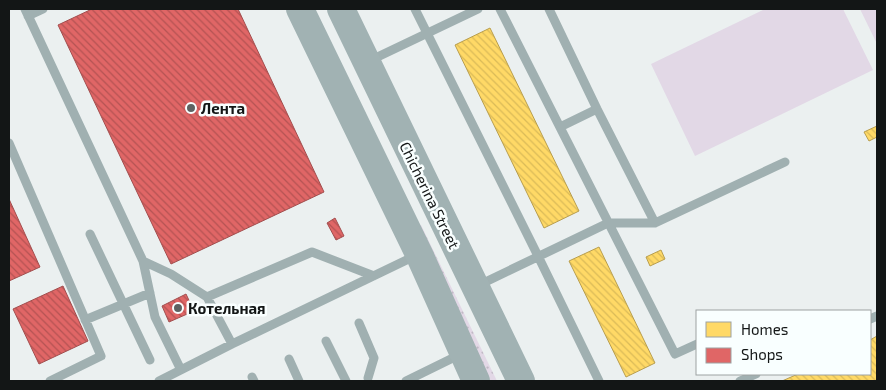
<svg xmlns="http://www.w3.org/2000/svg" width="886" height="390" viewBox="0 0 886 390" font-family="'Exo 2',sans-serif">
  <style>
    .grass { fill: url(#grass-dots) }
    .garden { fill: #e2d8e6 }
    .homes { fill: url(#homes-back-hatch); stroke: #b89e4e }
    .shops { fill: url(#shops-back-hatch); stroke: #a24e4e }
    .lines { fill: none; stroke-linecap: round; stroke-linejoin: round }
    .service { stroke: #a0b0b1; stroke-width: 9 }
    .primary { stroke: #a1b2b3; stroke-width: 28 }
    .poi-dot { fill: #5f6262; stroke: #f9ffff; stroke-width: 2 }
    .labels { text-anchor: middle; dominant-baseline: central; stroke-width: 5; stroke-linejoin: round; paint-order: stroke }
    .poi-label { font-size: 15px; font-weight: bold; fill: #131616; stroke: #f9ffff; text-anchor: start }
    .street-label { font-size: 15px; fill: #131616; stroke: #f9ffff }
  </style>
  <defs>
    <pattern id="grass-dots" width="8" height="8" patternUnits="userSpaceOnUse" patternTransform="scale(1.25)"><rect width="8" height="8" fill="#e2d8e6"/><path d="M2 2h.1M6 6h.1" fill="none" stroke="#c1b9c5" stroke-width="1.8" stroke-linecap="round"/></pattern>
    <pattern id="homes-back-hatch" width="6" height="6" patternUnits="userSpaceOnUse" patternTransform="scale(1.25)"><rect width="6" height="6" fill="#ffd966"/><path d="M-1 5l2 2M0 0l6 6M5-1l2 2" fill="none" stroke="#daba58"/></pattern>
    <pattern id="shops-back-hatch" width="6" height="6" patternUnits="userSpaceOnUse" patternTransform="scale(1.25)"><rect width="6" height="6" fill="#e06666"/><path d="M-1 5l2 2M0 0l6 6M5-1l2 2" fill="none" stroke="#b45353"/></pattern>
  </defs>
  <rect width="100%" height="100%" fill="#ebf0f0"/>
  <!-- grass -->
  <path class="grass" d="M421 225 497 381H488L414 229Z"/>
  <!-- garden -->
  <path class="garden" d="M765 9H843L873 70 695 156 651 64Z
    M860 9H877V44Z"/>
  <!-- homes -->
  <path class="homes" d="M490 28 579 211 544 228 455 45Z
    M877 126V137L869 141 864 132Z
    M599 247 655 363 626 377 569 261Z
    M661 250 665 259 650 266 646 257Z
    M877 336V381H782L798 374H870V340Z"/>
  <!-- shops -->
  <path class="shops" d="M92 9H238L324 192 171 264 58 25Z
    M9 199 40 267 9 281Z
    M335 218 344 236 336 240 327 223Z
    M63 286 88 341 39 364 13 309Z
    M186 294 194 311 169 322 162 306Z"/>
  <g class="lines">
    <!-- service -->
    <path class="service" d="M25 9 143 261 171 274 207 297 232 344 417 255
      M415 9 538 256 599 381
      M500 9 675 354 697 344
      M549 9 597 109 655 223
      M28 16 43 9
      M369 61 478 9
      M560 127 597 109
      M9 143 101 356 50 381
      M90 234 150 360
      M143 261 155 317 181 370
      M477 286 608 223H655L785 162
      M207 297 312 252 374 276
      M870 319 877 316
      M85 320 150 293
      M359 323 374 358 368 378
      M326 341 346 381
      M289 359 299 381
      M252 377 254 381
      M159 381 232 344
      M406 381 461 354
      M740 381 756 374"/>
    <!-- primary -->
    <path class="primary" d="M300 9 419 254 476 381
      M341 9 521 381"/>
  </g>
  <!-- markers -->
  <g class="poi-dot">
    <circle cx="191" cy="108" r="5"/>
    <circle cx="178" cy="308" r="5"/>
  </g>
  <g class="labels">
    <!-- poi labels -->
    <g class="poi-label">
      <text x="201" y="108">Лента</text>
      <text x="188" y="308">Котельная</text>
    </g>
    <!-- street labels -->
    <g class="street-label">
      <text transform="translate(430 195) rotate(64)">Chicherina Street</text>
    </g>
  </g>
  <!-- border -->
  <rect width="886" height="390" fill="none" stroke="#131616" stroke-width="20"/>
  <!-- legend -->
  <rect x="696" y="310" width="175" height="65" fill="#f9ffff" stroke="#9da2a2"/>
  <rect x="706" y="322" width="25" height="15" fill="#ffd966" stroke="#9da2a2"/>
  <text x="741" y="335" font-size="15" fill="#131616">Homes</text>
  <rect x="706" y="348" width="25" height="15" fill="#e06666" stroke="#9da2a2"/>
  <text x="741" y="360" font-size="15" fill="#131616">Shops</text>
</svg>
